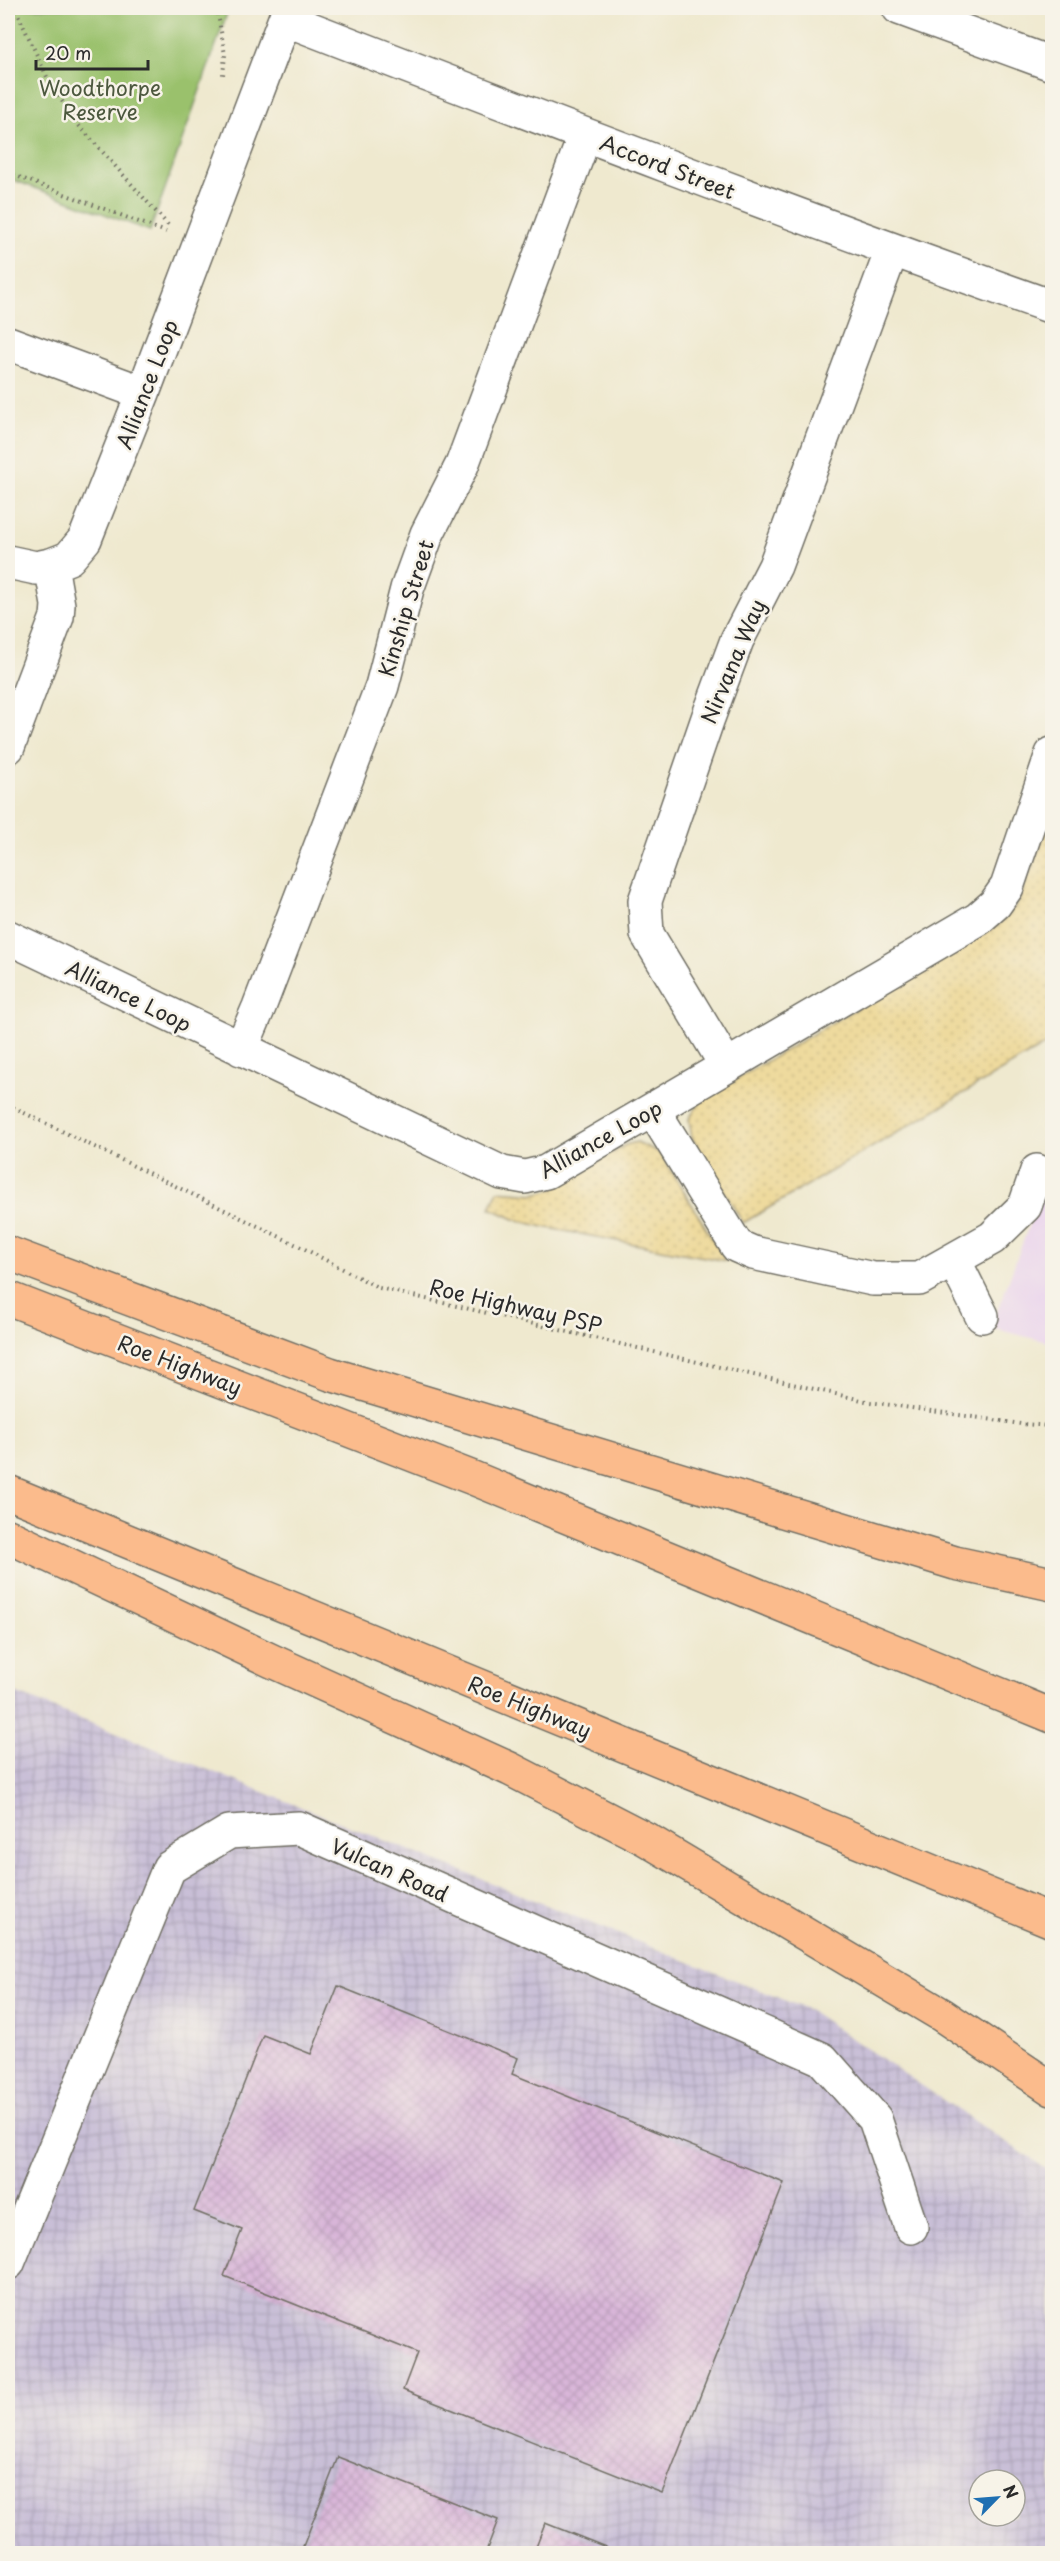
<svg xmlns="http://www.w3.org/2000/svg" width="1060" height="2561" viewBox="0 0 1060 2561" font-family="'Playpen Sans',sans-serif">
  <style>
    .built { fill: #e9d2ed }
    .industrial { fill: url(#industrial-grid); fill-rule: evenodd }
    .green { fill: #9ac16c; stroke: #62764c; stroke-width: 1.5 }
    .sand { fill: url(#sand-dots); stroke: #8c8264; stroke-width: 1.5 }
    .building { fill: url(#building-cross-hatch) }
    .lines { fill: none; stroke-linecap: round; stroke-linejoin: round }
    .street-casing { stroke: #706e64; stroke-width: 36 }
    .highway-casing { stroke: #706e64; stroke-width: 36 }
    .path { stroke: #706e64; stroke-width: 4; stroke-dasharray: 1.5 4.5; stroke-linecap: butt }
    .street { stroke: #fff; stroke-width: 33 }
    .highway { stroke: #fbbb8c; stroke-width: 33 }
    .labels { text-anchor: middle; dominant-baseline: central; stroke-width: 5; stroke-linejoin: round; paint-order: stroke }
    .park-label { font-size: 21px; fill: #4c583e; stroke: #f7f3e8 }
    .street-label { font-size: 21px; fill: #2b2b2b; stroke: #f7f3e8 }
  </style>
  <defs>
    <pattern id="industrial-grid" width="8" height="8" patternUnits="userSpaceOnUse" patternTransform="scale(1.5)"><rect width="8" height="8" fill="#c9bfd7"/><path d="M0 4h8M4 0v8" fill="none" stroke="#ada4b9"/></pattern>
    <pattern id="sand-dots" width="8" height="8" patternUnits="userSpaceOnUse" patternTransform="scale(1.5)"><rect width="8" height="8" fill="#eeda9e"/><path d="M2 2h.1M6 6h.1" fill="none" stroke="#cb8" stroke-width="1.8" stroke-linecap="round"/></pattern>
    <pattern id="building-cross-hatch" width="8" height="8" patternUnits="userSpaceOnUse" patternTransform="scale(1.5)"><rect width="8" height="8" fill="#d9b6d9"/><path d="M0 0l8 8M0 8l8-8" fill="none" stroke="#ba9dba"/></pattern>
  </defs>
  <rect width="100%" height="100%" fill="#f7f3e8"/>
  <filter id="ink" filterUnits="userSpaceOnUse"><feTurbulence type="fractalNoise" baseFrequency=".0167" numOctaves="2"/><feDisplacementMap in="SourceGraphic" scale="12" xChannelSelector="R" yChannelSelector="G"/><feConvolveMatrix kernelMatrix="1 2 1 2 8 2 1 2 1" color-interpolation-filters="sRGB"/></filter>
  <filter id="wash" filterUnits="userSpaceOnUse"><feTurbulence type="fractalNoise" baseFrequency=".008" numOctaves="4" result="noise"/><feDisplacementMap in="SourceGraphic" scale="24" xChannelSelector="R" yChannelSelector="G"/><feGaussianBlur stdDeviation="1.35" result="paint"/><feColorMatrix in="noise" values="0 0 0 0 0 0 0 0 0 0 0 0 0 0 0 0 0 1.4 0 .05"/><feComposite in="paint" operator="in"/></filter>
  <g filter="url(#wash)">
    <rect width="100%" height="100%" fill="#efe9cf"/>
    <!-- built -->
    <path class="built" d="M1052 1163V1343L991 1328Z"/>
    <!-- industrial -->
    <path class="industrial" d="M8 1690 809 2010 1052 2173V2553H8ZM979 2480H1015V2516H979Z"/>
    <!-- green -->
    <path class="green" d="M8 8H229L150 231 8 178Z"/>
    <!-- sand -->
    <path class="sand" d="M1050 820 1052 821V1041L743 1223 692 1138 689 1119 701 1100 998 925 1018 903Z
      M637 1142 658 1152 666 1162 726 1261 543 1227 514 1219 490 1208 498 1191 534 1194 550 1190 625 1145Z"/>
    <g id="blocks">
      <!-- building -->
      <path class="building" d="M338 1986 518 2058 512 2074 784 2183 662 2493 403 2390 417 2353 224 2276 242 2230 194 2211 263 2035 311 2054Z
        M338 2457 498 2520 485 2554H300Z
        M545 2523 621 2553V2554H533Z"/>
    </g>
  </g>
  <g filter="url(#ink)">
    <use href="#blocks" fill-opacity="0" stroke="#706e64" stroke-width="1.5"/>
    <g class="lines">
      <!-- street casing -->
      <g class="street-casing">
        <path id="street" d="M899 8 1052 64
          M285 19C540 118 795 216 1052 307
          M8 343 143 393
          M8 562 36 568 51 565
          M8 747 57 617 58 605 51 565 69 558 85 539 143 393 289 8
          M8 937 502 1173 525 1177 546 1172 978 919 995 904 1007 887 1052 754
          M241 1049 259 1007 382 686 407 589 427 534 462 465 585 135
          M726 1065 647 934 645 901 708 718 737 640 775 566 892 250
          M653 1110 737 1246 753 1253 873 1279H919L992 1238 1025 1206 1037 1171
          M954 1260 982 1316
          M8 2263 169 1868 229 1832 299 1828 822 2059 875 2119 911 2227"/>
      </g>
      <!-- highway casing -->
      <g class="highway-casing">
        <path id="highway" d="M8 1253 330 1374 955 1563 1052 1584
          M8 1298 473 1478 1052 1716
          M8 1492 1052 1921
          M8 1536 272 1661 510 1769 646 1839 942 2015 1052 2089"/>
      </g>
      <!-- path -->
      <path class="path" d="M217 8 225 55 223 75
        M16 10 48 79 74 120 168 225
        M8 14 21 8
        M8 173 166 232
        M8 1105 301 1247 379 1288 870 1402 1021 1424 1052 1426"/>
      <!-- street -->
      <use href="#street" class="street"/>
      <!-- highway -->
      <use href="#highway" class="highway"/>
    </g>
  </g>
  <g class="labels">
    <!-- park labels -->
    <g class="park-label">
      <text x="100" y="87">Woodthorpe<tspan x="100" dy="24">Reserve</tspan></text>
    </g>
    <!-- street labels -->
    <g class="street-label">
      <text transform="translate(668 166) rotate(21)">Accord Street</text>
      <text transform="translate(146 384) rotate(-69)">Alliance Loop</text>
      <text transform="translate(405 608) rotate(-73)">Kinship Street</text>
      <text transform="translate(732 661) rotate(-67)">Nirvana Way</text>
      <text transform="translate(129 995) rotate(26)">Alliance Loop</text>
      <text transform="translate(600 1138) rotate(-29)">Alliance Loop</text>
      <text transform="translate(516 1305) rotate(13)">Roe Highway PSP</text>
      <text transform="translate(180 1364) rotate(21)">Roe Highway</text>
      <text transform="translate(530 1706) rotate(22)">Roe Highway</text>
      <text transform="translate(390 1869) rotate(24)">Vulcan Road</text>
    </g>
  </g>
  <!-- margin -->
  <rect width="1060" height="2561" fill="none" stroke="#f7f3e8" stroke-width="30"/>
  <!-- north arrow -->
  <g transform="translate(997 2498) rotate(65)"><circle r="28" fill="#f7f3e8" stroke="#a5a39c" stroke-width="1.5"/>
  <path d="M0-4.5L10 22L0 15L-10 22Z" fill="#1f6fb2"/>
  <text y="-9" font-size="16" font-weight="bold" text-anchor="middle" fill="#2b2b2b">N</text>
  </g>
  <!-- scale -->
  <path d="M36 60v9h112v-9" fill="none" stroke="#2b2b2b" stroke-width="3"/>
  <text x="45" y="60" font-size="18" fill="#2b2b2b" stroke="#f7f3e8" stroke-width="4.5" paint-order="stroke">20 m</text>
</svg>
